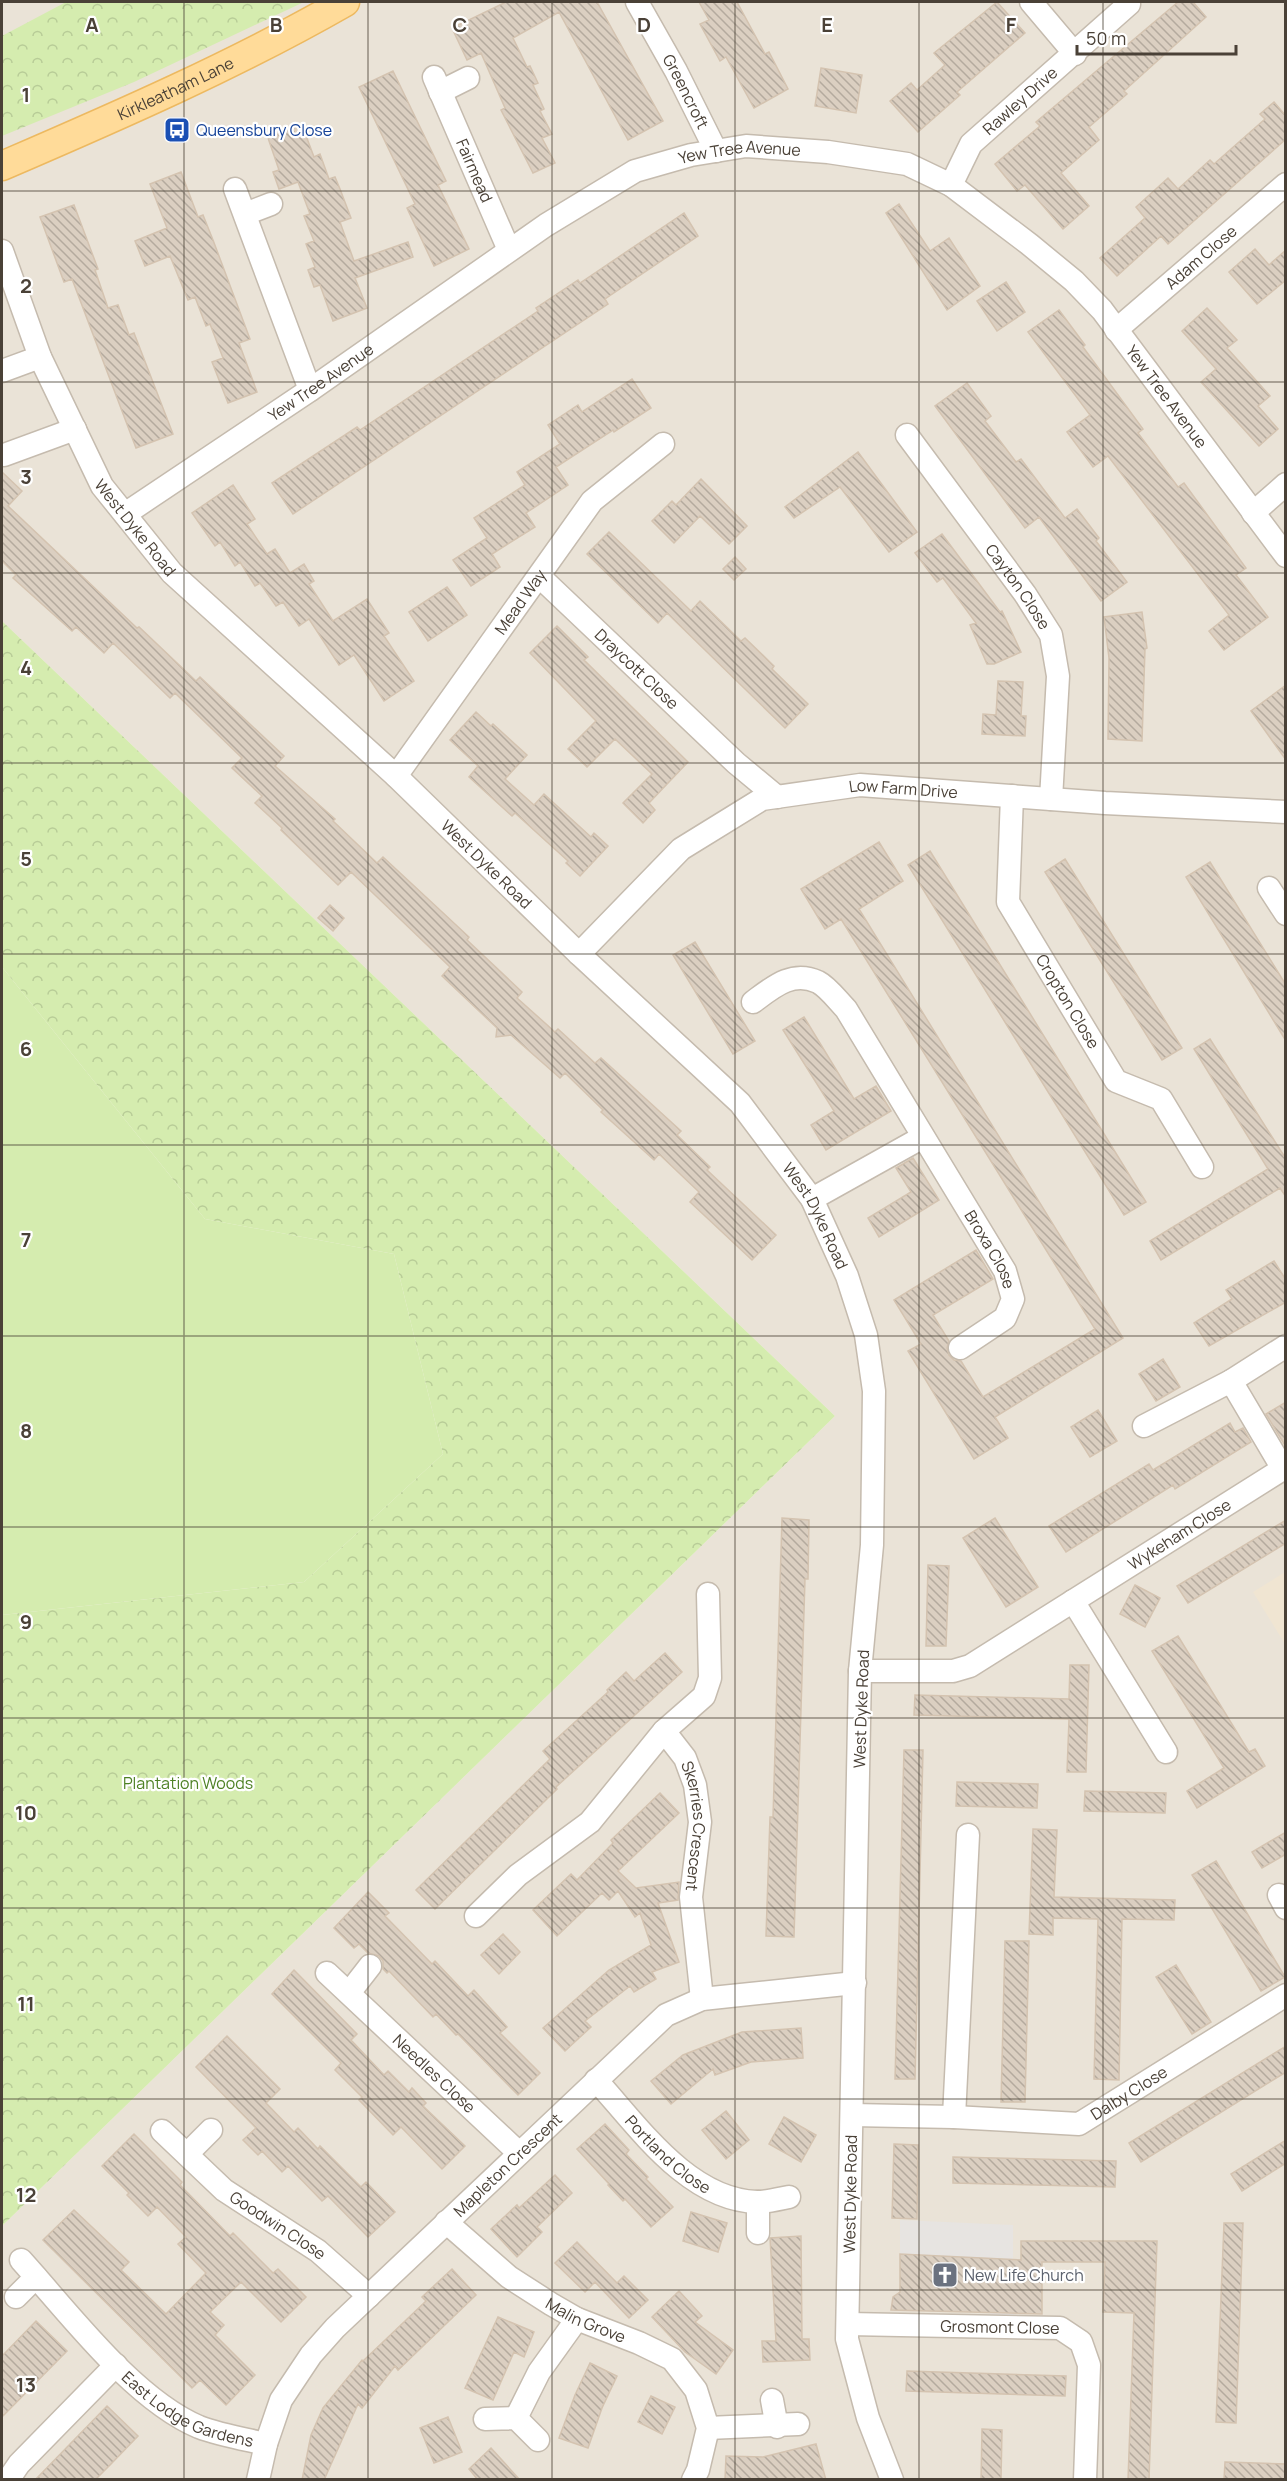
<svg xmlns="http://www.w3.org/2000/svg" width="1287" height="2481" viewBox="0 0 1287 2481" font-family="Manrope,sans-serif">
  <style>
    .residential { fill: #eae3d7 }
    .education { fill: #f0e5d2 }
    .grass { fill: #d5ecaf }
    .forest { fill: url(#forest-crowns) }
    .parking { fill: #e7e4e1 }
    .building { fill: url(#building-back-hatch); stroke: #d4c3b0; stroke-width: 1.5 }
    .lines { fill: none; stroke-linecap: round; stroke-linejoin: round }
    .minor-casing { stroke: #c5bbae; stroke-width: 25 }
    .major-casing { stroke: #edb960; stroke-width: 31 }
    .minor { stroke: #fff; stroke-width: 22 }
    .major { stroke: #ffdb99; stroke-width: 28 }
    .grid { fill: none; stroke: #4a4137; stroke-width: 1.5; stroke-opacity: 0.55 }
    .labels { text-anchor: middle; dominant-baseline: central; stroke-width: 4.5; stroke-linejoin: round; paint-order: stroke }
    .street-label { font-size: 16px; fill: #4a4137; stroke: #fff }
    .transit-label { font-size: 16px; fill: #164399; stroke: #fff; text-anchor: start }
    .park-label { font-size: 16px; fill: #4e8125; stroke: #fff }
    .worship-label { font-size: 16px; fill: #5b616d; stroke: #fff; text-anchor: start }
    .grid-label { font-size: 20px; text-anchor: middle; font-weight: bold; fill: #4a4137; stroke: #fff; stroke-width: 4.5; stroke-linejoin: round; paint-order: stroke }
  </style>
  <defs>
    <pattern id="forest-crowns" width="20" height="18" patternUnits="userSpaceOnUse" patternTransform="scale(1.5)"><rect width="20" height="18" fill="#d5ecaf"/><path d="M2 6a3 3 0 1 1 6 0M12 15a3 3 0 1 1 6 0" fill="none" stroke="#b8cc97"/></pattern>
    <pattern id="building-back-hatch" width="6" height="6" patternUnits="userSpaceOnUse" patternTransform="scale(1.5)"><rect width="6" height="6" fill="#dbcfc1"/><path d="M-1 5l2 2M0 0l6 6M5-1l2 2" fill="none" stroke="#b4aa9e"/></pattern>
  </defs>
  <rect width="100%" height="100%" fill="#f6f1e9"/>
  <!-- residential -->
  <path class="residential" d="M2 2H1285V2479L2 2480V2226L835 1416 2 621Z"/>
  <!-- education -->
  <path class="education" d="M1285 1572V1644L1253 1592Z"/>
  <!-- grass -->
  <path class="grass" d="M2 967 205 1219 394 1254 443 1454 304 1582 2 1615Z"/>
  <!-- forest -->
  <path class="forest" d="M66 2H304L134 82 2 136V36Z
    M2 621 835 1416 2 2226V1615L304 1582 443 1454 394 1254 205 1219 2 967Z"/>
  <!-- parking -->
  <path class="parking" d="M900 2220 1013 2225V2317H990L989 2258 900 2254Z"/>
  <!-- building -->
  <path class="building" d="M506 2H597L663 121 628 140 559 12 513 38 527 67 530 66 538 83 533 85 544 109 540 111 552 134 542 138 555 163 533 173 501 110 505 108 481 53 467 60 452 28Z
    M699 2H737L765 54 769 52 788 89 754 108 726 57 720 61 700 24 709 20Z
    M997 2 1025 33 957 92 960 95 918 132 890 101 911 83 917 90 945 65 934 53Z
    M1178 2H1193L1206 17 1124 91 1127 94 1089 127 1099 140 1061 173 1089 206 1063 229 1025 185 1017 191 995 164 1040 126 1036 122Z
    M821 68 862 75 856 113 815 106Z
    M393 71 446 181 438 185 469 249 434 266 407 208 415 204 359 87Z
    M1274 102 1286 116V139L1168 244 1161 236 1117 276 1100 258 1145 218 1136 207 1168 178 1178 189 1210 160 1214 164 1265 119 1260 114Z
    M302 125 314 157 320 154 329 179 335 177 340 189 351 218 340 222 354 261 408 242 413 257 355 278 367 308 333 321 320 285 314 287 308 270 315 267 306 244 314 241 304 216 310 214 298 182 279 189 273 172 279 170 268 138Z
    M181 172 198 217 203 215 213 240 250 339 239 343 257 392 228 403 212 362 223 358 210 324 206 326 195 297 188 300 170 256 145 266 135 241 167 228 150 184Z
    M899 204 930 251 949 238 980 286 947 310 886 213Z
    M74 205 98 269 95 270 108 308 118 305 129 335 134 333 173 434 136 448 72 279 64 282 40 217Z
    M684 213 698 236 605 299 608 304 293 514 272 483 357 427 360 430 538 311 536 308 578 280 580 283Z
    M1255 249 1269 265 1286 250V280L1257 304 1229 272Z
    M1006 282 1025 312 997 331 977 301Z
    M1207 308 1237 340 1227 348 1270 396 1258 406 1278 429 1259 446 1201 382 1216 369 1182 331Z
    M1059 310 1085 345 1083 347 1143 429 1138 433 1178 487 1184 483 1246 568 1236 575 1268 617 1224 650 1209 631 1229 615 1108 456 1093 467 1067 432 1090 415 1028 332Z
    M632 379 651 408 614 432 613 430 556 467 568 485 526 513 535 527 492 554 500 567 471 586 453 560 487 538 474 518 525 485 517 472 560 444 548 425 578 405 582 412Z
    M967 383 991 416 985 421 1016 462 1021 459 1065 518 1077 509 1099 538 1096 541 1127 582 1101 601 1039 517 1025 528 935 406Z
    M858 452 917 532 889 552 840 487 794 518 785 507Z
    M2 472 22 491 8 506 137 628 139 627 196 681 200 677 284 756 275 766 335 819 333 821 377 863 383 857 469 937 467 940 522 992 517 998 555 1032 558 1029 595 1063 601 1058 681 1131 677 1135 710 1167 707 1170 776 1235 752 1260 690 1202 699 1192 659 1154 654 1160 601 1112 603 1110 565 1073 560 1078 511 1035 496 1037 497 1028 442 976 450 967 351 872 338 885 281 830 282 828 255 803 262 796 232 768 242 758 175 693 170 698 113 643 104 653 76 627 72 631 13 578 16 575 2 561Z
    M701 479 747 526 729 544 700 516 674 543 652 521 672 501 676 505Z
    M233 485 255 519 247 524 267 554 275 549 290 573 304 564 314 581 309 584 333 621 367 599 389 633 384 636 414 681 384 701 354 655 339 665 309 619 299 626 283 602 276 606 260 583 255 586 240 562 235 566 220 542 215 546 192 513Z
    M609 532 691 611 700 601 741 641 745 638 774 666 772 669 808 704 785 728 667 613 658 623 587 554Z
    M942 534 1000 612 1002 611 1021 652 994 664H987L970 625 976 623 943 578 937 582 915 553Z
    M735 557 746 569 734 580 723 569Z
    M447 587 467 615 428 641 409 612Z
    M1142 612 1147 648 1145 649 1142 741 1108 739 1109 658 1104 617Z
    M557 626 588 657 584 660 688 762 649 803 655 810 643 823 623 803 652 774 615 739 587 767 568 749 596 721 530 653Z
    M998 681 1023 682 1021 716H1026L1025 736 982 734 983 714 996 715Z
    M1286 685V760L1251 711Z
    M476 712 491 726 493 724 527 755 505 779 534 805 544 794 591 837 594 833 608 846 580 876 566 863 568 861 515 813 512 816 469 777 478 766 450 740Z
    M879 842 903 881 859 909 1123 1338 995 1417 1008 1438 974 1459 908 1351 921 1344 894 1300 976 1250 993 1279 933 1315 949 1341 947 1348 949 1355 954 1360 961 1361 983 1397 1095 1329 841 919 825 929 801 889Z
    M930 851 1146 1202 1124 1215 908 865Z
    M1065 859 1182 1048 1162 1060 1045 872Z
    M1210 862 1286 985V1041L1186 877Z
    M330 905 344 918 333 931 318 918Z
    M695 942 755 1041 733 1054 673 955Z
    M804 1017 854 1099 876 1086 891 1111 826 1150 811 1125 834 1111 783 1030Z
    M1210 1039 1286 1159V1197L1280 1188 1161 1260 1150 1241 1268 1169 1194 1049Z
    M913 1158 939 1200 879 1237 868 1218 911 1192 896 1168Z
    M1274 1261 1286 1280V1302L1209 1346 1194 1323 1232 1299 1226 1290Z
    M1163 1359 1180 1387 1156 1401 1139 1374Z
    M1286 1402V1447L1266 1414Z
    M1098 1410 1117 1441 1090 1457 1071 1427Z
    M1230 1423 1235 1432 1243 1428 1251 1442 1175 1489 1173 1485 1066 1552 1049 1526 1149 1464 1153 1470Z
    M782 1518 809 1520 808 1579H805L794 1937 766 1936 770 1817H773Z
    M995 1518 1038 1587 1006 1607 963 1538Z
    M1286 1520V1543L1188 1603 1177 1586Z
    M928 1565 949 1566 946 1646H926Z
    M1135 1585 1160 1598 1145 1627 1120 1614Z
    M1178 1636 1249 1752 1255 1749 1265 1766 1197 1808 1187 1791 1224 1768 1152 1651Z
    M665 1653 682 1672 556 1787 557 1789 435 1909 416 1890 550 1759 543 1751 608 1692 607 1690 626 1672 634 1681Z
    M1070 1665H1089L1086 1772H1067L1069 1719 914 1715 915 1695 1069 1699Z
    M904 1750H923L915 2079H895Z
    M957 1782 1038 1784 1037 1808 956 1806Z
    M1085 1791 1166 1793 1165 1813 1084 1811Z
    M660 1793 679 1813 618 1871 636 1888 679 1882 678 1900 658 1903 679 1962 652 1972 656 1979 634 1992 630 1986 585 2021 591 2027 565 2051 543 2028 609 1970 651 1945 640 1913 635 1917 618 1891 609 1900 602 1893 557 1936 533 1910 571 1874 577 1880 613 1843 611 1840Z
    M1033 1829 1057 1830 1054 1897 1175 1900 1174 1920 1122 1919 1119 2080 1094 2079 1098 1919 1053 1918V1935L1029 1934Z
    M1286 1832V1854L1262 1868 1252 1852Z
    M1216 1861 1285 1977 1261 1991 1192 1875Z
    M368 1892 389 1913 385 1916 432 1964 435 1961 468 1996 474 1990 507 2027 500 2033 540 2073 518 2095 458 2034 456 2035 436 2014 433 2017 389 1971 387 1973 383 1969V1961L379 1956 368 1953 359 1944 354 1948 334 1928Z
    M503 1934 520 1952 499 1974 481 1955Z
    M1005 1941H1029L1025 2102H1001Z
    M1176 1965 1211 2022 1192 2034 1156 1977Z
    M294 1970 357 2034 351 2040 384 2075 388 2071 409 2092 412 2088 426 2103 423 2106 465 2146 442 2169 401 2127 393 2135 359 2100 362 2097 335 2070 341 2063 272 1994Z
    M801 2028 803 2058 751 2062 715 2075 713 2069 671 2104 651 2081 683 2055 742 2032Z
    M227 2036 280 2089 266 2103 294 2132 298 2128 318 2149 320 2146 361 2187 366 2182 395 2212 368 2237 328 2196 322 2201 288 2166 282 2172 262 2151 258 2155 243 2140 256 2128 196 2067Z
    M1286 2046V2072L1141 2162 1129 2143Z
    M726 2111 749 2140 726 2159 702 2130Z
    M784 2117 816 2135 801 2162 769 2144Z
    M605 2124 629 2150 626 2154 648 2177 646 2179 673 2207 651 2227 625 2199 623 2201 608 2185 609 2184 577 2149Z
    M134 2134 182 2182 180 2185 230 2236 233 2233 273 2273 278 2269 306 2297 281 2322 241 2282 210 2312 224 2325 215 2335 255 2375 226 2405 200 2380 192 2388 43 2240 74 2210 129 2262 121 2270 166 2314 206 2273 178 2244 186 2237 157 2207 148 2216 127 2195 129 2193 102 2166Z
    M1286 2140V2163L1242 2191 1231 2174Z
    M894 2144 918 2145 917 2219 892 2218Z
    M953 2157 1116 2161 1115 2187 953 2183Z
    M555 2175 572 2193 537 2227 542 2232 517 2257 491 2229 517 2205 519 2208Z
    M691 2212 727 2223 718 2252 683 2241Z
    M1224 2223H1243L1236 2423 1216 2422Z
    M801 2236 802 2339H809L810 2360 763 2362 762 2341H776L770 2238Z
    M1021 2241H1157L1149 2480H1128L1134 2313 1103 2312 1105 2262H1042V2314L891 2310 893 2297 900 2292V2254L1021 2260Z
    M577 2242 617 2283 624 2276 648 2300 629 2318 595 2282 585 2292 555 2263Z
    M452 2269 476 2295 398 2370 395 2366 362 2408 358 2404 324 2480H302L311 2435 323 2408 362 2360 363 2361 426 2301 422 2297Z
    M679 2291 702 2316 695 2322 733 2350 716 2374 685 2352 652 2317Z
    M498 2317 534 2332 524 2357 514 2352 493 2400 465 2388Z
    M36 2321 67 2351 2 2417V2356Z
    M590 2363 617 2376 602 2408 588 2448 559 2438 575 2395Z
    M907 2371 1066 2376 1065 2396 906 2391Z
    M651 2396 675 2407 662 2434 638 2422Z
    M107 2406 138 2436 111 2464 95 2480H35Z
    M448 2417 462 2452 434 2463 420 2428Z
    M982 2429 1002 2430 1001 2480H981Z
    M816 2444 826 2480H725L726 2456 763 2457Z
    M491 2448 520 2480H478L469 2469Z
    M1225 2462 1286 2464V2480H1224Z"/>
  <g class="lines">
    <!-- minor casing -->
    <g class="minor-casing">
      <g id="minor">
        <path id="s1" d="M637 2 676 71 716 151"/>
        <path d="M1031 2 1075 54"/>
        <path id="s2" d="M434 77 509 250"/>
        <path d="M440 92 468 78"/>
        <path id="s3" d="M951 185 971 144 1129 4"/>
        <path d="M235 189 310 390"/>
        <path d="M245 214 271 204"/>
        <path id="s4" d="M2 251 40 357 102 486 172 573 396 776 579 954 740 1103 812 1199 847 1276 866 1335 874 1391 872 1545 860 1671 847 2339 868 2418 892 2480"/>
        <path id="s5" d="M1116 330 1286 184"/>
        <path d="M2 371 40 357"/>
        <path id="s6" d="M907 435 1025 594 1051 635 1058 676 1051 799"/>
        <path d="M4 455 75 429"/>
        <path d="M1253 513 1286 484"/>
        <path id="s7" d="M125 514 310 390 546 225 635 171 691 155 746 146 828 152 907 164 951 185 1029 244 1074 281 1102 310 1286 556"/>
        <path id="s8" d="M539 576 736 763 777 797"/>
        <path id="s9" d="M396 776 592 501 663 444"/>
        <path id="s10" d="M1012 796 1008 902 1116 1081 1161 1099 1202 1167"/>
        <path d="M1269 888 1286 914"/>
        <path id="s11" d="M579 954 681 849 762 799 860 785 1105 803 1286 812"/>
        <path id="s12" d="M753 1002C773 987 792 970 818 982 828 987 838 1001 846 1009L1005 1271 1013 1299 1005 1318 960 1348"/>
        <path d="M812 1199 923 1137"/>
        <path d="M1231 1381 1286 1346"/>
        <path d="M1144 1426 1231 1381 1283 1469"/>
        <path d="M1073 1601 1166 1752"/>
        <path id="s13" d="M860 1671H953L970 1666 1286 1467"/>
        <path id="s14" d="M664 1731 685 1758 695 1785 700 1822 691 1897 702 1999"/>
        <path d="M1279 1895 1286 1908"/>
        <path d="M476 1916 518 1875 590 1822 664 1731 704 1696 710 1678 708 1594"/>
        <path id="s15" d="M327 1973 519 2153"/>
        <path d="M349 1993 370 1966"/>
        <path id="s16" d="M596 2080C638 2126 688 2200 757 2202 768 2202 779 2199 789 2197"/>
        <path id="s17" d="M852 2115 954 2117 1079 2124 1286 1995"/>
        <path d="M954 2117 968 1835"/>
        <path id="s18" d="M162 2131 224 2190 318 2251 369 2296"/>
        <path d="M187 2154 211 2130"/>
        <path d="M758 2202V2233"/>
        <path id="s19" d="M446 2222 509 2277 551 2304 577 2319 639 2343 672 2359 696 2390 708 2428 698 2470 693 2480"/>
        <path id="s20" d="M21 2260C69 2313 133 2399 199 2427 220 2435 244 2439 266 2444"/>
        <path d="M16 2297 36 2277"/>
        <path id="s21" d="M848 2324 1060 2328 1081 2342 1089 2365 1085 2480"/>
        <path d="M772 2400 777 2427"/>
        <path d="M516 2418 539 2372 577 2319"/>
        <path d="M485 2419 516 2418 538 2440"/>
        <path d="M708 2428 798 2424"/>
        <path d="M8 2480 19 2464 116 2365"/>
        <path id="s22" d="M258 2480 266 2444 281 2400 311 2355 335 2328 666 2015 702 1999 855 1983"/>
      </g>
    </g>
    <!-- major casing -->
    <g class="major-casing">
      <g id="major">
        <path id="s23" d="M2 166C118 116 235 65 345 2"/>
      </g>
    </g>
    <!-- minor -->
    <use href="#minor" class="minor"/>
    <!-- major -->
    <use href="#major" class="major"/>
  </g>
  <!-- grid -->
  <path class="grid" d="M184 2V2480M368 2V2480M552 2V2480M735 2V2480M919 2V2480M1103 2V2480M2 191H1286M2 382H1286M2 573H1286M2 763H1286M2 954H1286M2 1145H1286M2 1336H1286M2 1527H1286M2 1718H1286M2 1908H1286M2 2099H1286M2 2290H1286"/>
  <!-- icons -->
  <defs>
    <g id="bus-square" transform="scale(1.35)"><rect x="-9" y="-9" width="18" height="18" rx="4" fill="#1a4fb4" stroke="#fff"/><path d="M-5-6H5V4H4V6H2V4H-2V6H-4V4H-5ZM-3.5-4V0h7V-4ZM-3.5 1.2v1.5H-2V1.2ZM2 1.2v1.5H3.5V1.2Z" fill="#fff"/></g>
    <g id="church-square" transform="scale(1.35)"><rect x="-9" y="-9" width="18" height="18" rx="4" fill="#6b7280" stroke="#fff"/><path d="M-1.2-6h2.4v3.5h3.3v2.4h-3.3V6h-2.4V-.1h-3.3v-2.4h3.3Z" fill="#fff"/></g>
  </defs>
  <g fill-rule="evenodd">
    <use href="#bus-square" x="177" y="130"/>
    <use href="#church-square" x="945" y="2275"/>
  </g>
  <g class="labels">
    <!-- street labels -->
    <g class="street-label">
      <text stroke="none"><textPath href="#s23" startOffset="190">Kirkleatham Lane</textPath></text>
      <text stroke="none"><textPath href="#s1" startOffset="102">Greencroft</textPath></text>
      <text stroke="none"><textPath href="#s3" startOffset="111">Rawley Drive</textPath></text>
      <text stroke="none"><textPath href="#s7" startOffset="722">Yew Tree Avenue</textPath></text>
      <text stroke="none"><textPath href="#s2" startOffset="102">Fairmead</textPath></text>
      <text stroke="none"><textPath href="#s5" startOffset="112">Adam Close</textPath></text>
      <text stroke="none"><textPath href="#s7" startOffset="236">Yew Tree Avenue</textPath></text>
      <text stroke="none"><textPath href="#s7" startOffset="1244">Yew Tree Avenue</textPath></text>
      <text stroke="none"><textPath href="#s4" startOffset="309">West Dyke Road</textPath></text>
      <text stroke="none"><textPath href="#s6" startOffset="188">Cayton Close</textPath></text>
      <text stroke="none"><textPath href="#s9" startOffset="214">Mead Way</textPath></text>
      <text stroke="none"><textPath href="#s8" startOffset="135">Draycott Close</textPath></text>
      <text stroke="none"><textPath href="#s11" startOffset="384">Low Farm Drive</textPath></text>
      <text stroke="none"><textPath href="#s4" startOffset="796">West Dyke Road</textPath></text>
      <text stroke="none"><textPath href="#s10" startOffset="222">Cropton Close</textPath></text>
      <text stroke="none"><textPath href="#s4" startOffset="1281">West Dyke Road</textPath></text>
      <text stroke="none"><textPath href="#s12" startOffset="392">Broxa Close</textPath></text>
      <text stroke="none"><textPath href="#s13" startOffset="358">Wykeham Close</textPath></text>
      <text transform="translate(861 1709) rotate(-88)">West Dyke Road</text>
      <text stroke="none"><textPath href="#s14" startOffset="104">Skerries Crescent</textPath></text>
      <text stroke="none"><textPath href="#s15" startOffset="147">Needles Close</textPath></text>
      <text stroke="none"><textPath href="#s17" startOffset="286">Dalby Close</textPath></text>
      <text stroke="none"><textPath href="#s16" startOffset="104">Portland Close</textPath></text>
      <text stroke="none"><textPath href="#s22" startOffset="411">Mapleton Crescent</textPath></text>
      <text transform="translate(850 2194) rotate(-89)">West Dyke Road</text>
      <text stroke="none"><textPath href="#s18" startOffset="150">Goodwin Close</textPath></text>
      <text stroke="none"><textPath href="#s19" startOffset="172">Malin Grove</textPath></text>
      <text stroke="none"><textPath href="#s21" startOffset="152">Grosmont Close</textPath></text>
      <text stroke="none"><textPath href="#s20" startOffset="228">East Lodge Gardens</textPath></text>
    </g>
    <!-- transit labels -->
    <g class="transit-label">
      <text x="196" y="130">Queensbury Close</text>
    </g>
    <!-- park labels -->
    <g class="park-label">
      <text x="188" y="1783">Plantation Woods</text>
    </g>
    <!-- worship labels -->
    <g class="worship-label">
      <text x="964" y="2275">New Life Church</text>
    </g>
  </g>
  <g class="grid-label">
    <text x="92" y="32">A</text>
    <text x="276" y="32">B</text>
    <text x="460" y="32">C</text>
    <text x="644" y="32">D</text>
    <text x="827" y="32">E</text>
    <text x="1011" y="32">F</text>
    <text x="26" y="102">1</text>
    <text x="26" y="293">2</text>
    <text x="26" y="484">3</text>
    <text x="26" y="675">4</text>
    <text x="26" y="866">5</text>
    <text x="26" y="1056">6</text>
    <text x="26" y="1247">7</text>
    <text x="26" y="1438">8</text>
    <text x="26" y="1629">9</text>
    <text x="26" y="1820">10</text>
    <text x="26" y="2011">11</text>
    <text x="26" y="2202">12</text>
    <text x="26" y="2392">13</text>
  </g>
  <!-- border -->
  <rect width="1287" height="2481" fill="none" stroke="#4a4137" stroke-width="6"/>
  <!-- scale -->
  <path d="M1077 45v9h159v-9" fill="none" stroke="#4a4137" stroke-width="3"/>
  <text x="1086" y="45" font-size="18" fill="#4a4137" stroke="#ffffff" stroke-width="4.5" paint-order="stroke">50 m</text>
</svg>
